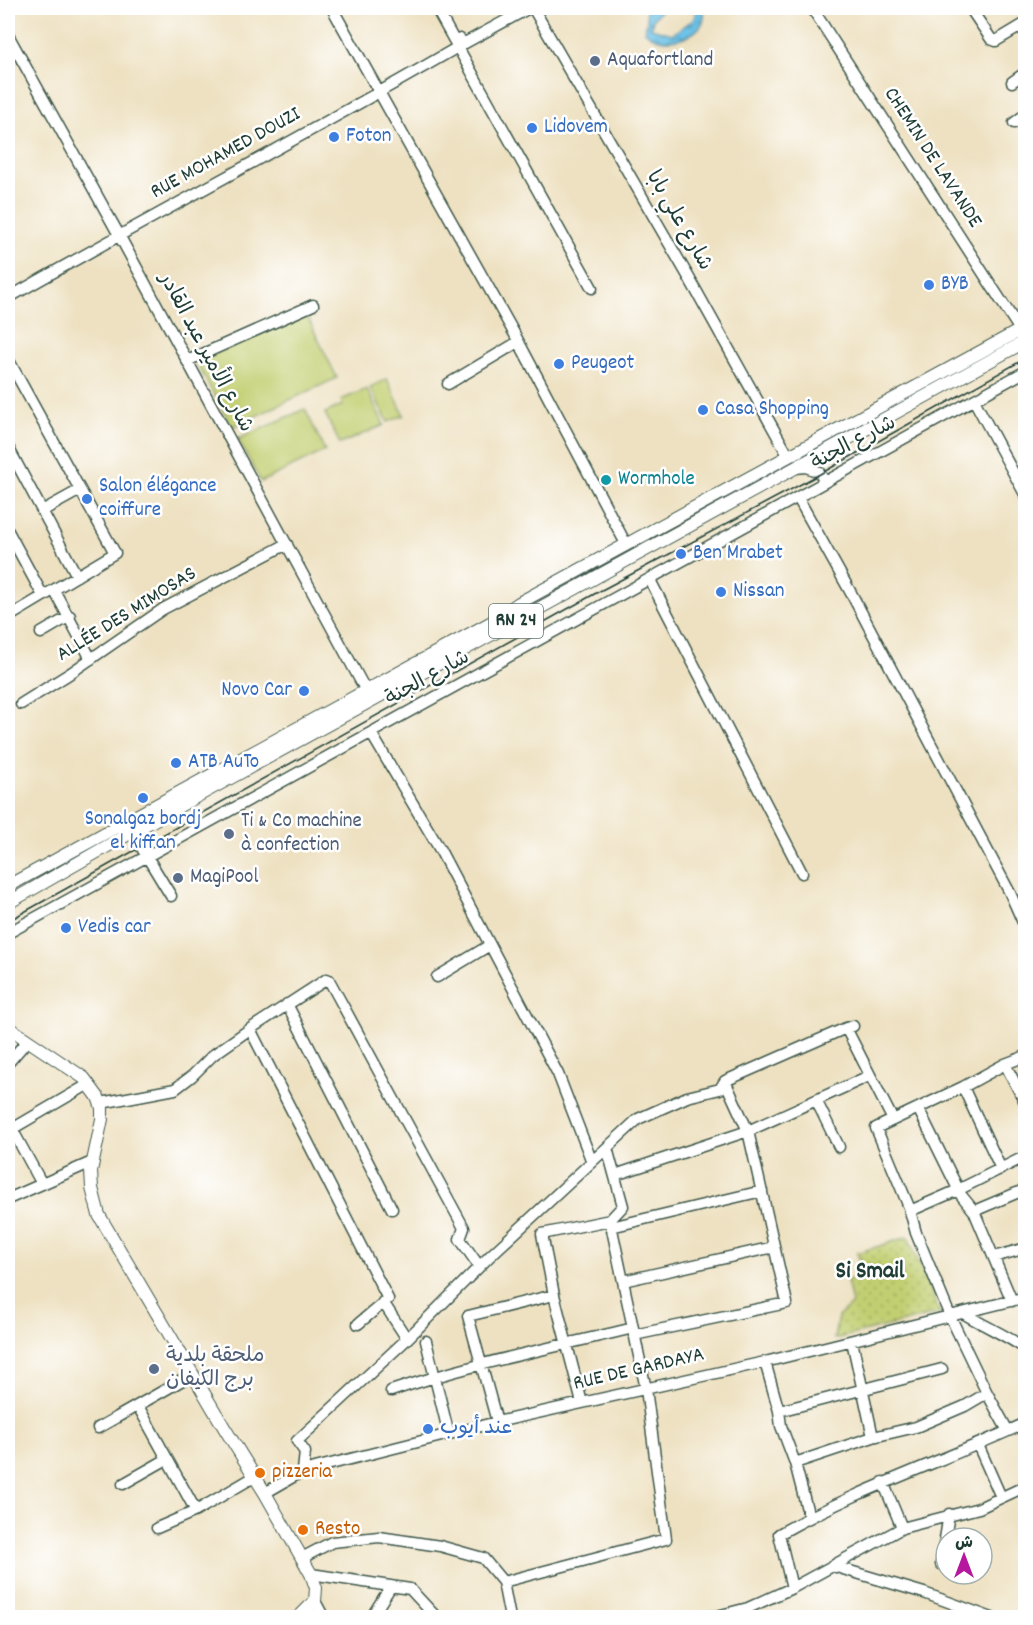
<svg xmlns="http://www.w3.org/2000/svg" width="1033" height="1625" viewBox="0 0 1033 1625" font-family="Dekko,'Playpen Sans Arabic',sans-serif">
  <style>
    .grass { fill: url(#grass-dots); stroke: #708652; stroke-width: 1.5 }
    .garden { fill: #c2cf71; stroke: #708652; stroke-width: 1.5 }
    .water { fill: url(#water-waves); stroke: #447f8e; stroke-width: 1.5 }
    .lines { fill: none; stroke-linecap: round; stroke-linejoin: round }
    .minor-casing { stroke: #3e5649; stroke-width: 13 }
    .major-casing { stroke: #3e5649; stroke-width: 14 }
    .minor { stroke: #fff; stroke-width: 10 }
    .major { stroke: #fff; stroke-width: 12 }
    .tram { stroke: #1f3d34; stroke-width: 1.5 }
    .service-dot { fill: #5c6f8a; stroke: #fff; stroke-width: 2 }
    .shop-dot { fill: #3f7fe0; stroke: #fff; stroke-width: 2 }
    .culture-dot { fill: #0f9aa8; stroke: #fff; stroke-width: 2 }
    .food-dot { fill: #e8710a; stroke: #fff; stroke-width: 2 }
    .labels { text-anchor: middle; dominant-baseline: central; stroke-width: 5; stroke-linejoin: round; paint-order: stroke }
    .shield { fill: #fff; stroke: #627771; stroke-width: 1.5 }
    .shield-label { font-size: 20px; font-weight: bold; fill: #1f3d34 }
    .service-label { font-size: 21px; fill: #4e5e75; stroke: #fff; text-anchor: start }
    .shop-label { font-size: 21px; fill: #366cbe; stroke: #fff; text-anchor: start }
    .street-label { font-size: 21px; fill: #1f3d34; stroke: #fff }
    .culture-label { font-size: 21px; fill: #0d838f; stroke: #fff; text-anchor: start }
    .food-label { font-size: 21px; fill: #c56008; stroke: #fff; text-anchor: start }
    .quarter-label { font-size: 24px; font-weight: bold; fill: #1f3d34; stroke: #fff }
  </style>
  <defs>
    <pattern id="grass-dots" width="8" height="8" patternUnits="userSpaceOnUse" patternTransform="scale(1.5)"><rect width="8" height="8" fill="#c2cf71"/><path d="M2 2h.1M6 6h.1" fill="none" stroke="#9da95e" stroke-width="1.8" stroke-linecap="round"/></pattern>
    <pattern id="water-waves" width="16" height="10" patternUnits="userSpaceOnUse" patternTransform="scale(1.5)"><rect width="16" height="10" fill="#69c1e7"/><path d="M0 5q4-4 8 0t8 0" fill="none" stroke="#569ebc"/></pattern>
  </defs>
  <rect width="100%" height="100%" fill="#fff"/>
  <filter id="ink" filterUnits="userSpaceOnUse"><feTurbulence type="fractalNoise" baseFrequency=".0167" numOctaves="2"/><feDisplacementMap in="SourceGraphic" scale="12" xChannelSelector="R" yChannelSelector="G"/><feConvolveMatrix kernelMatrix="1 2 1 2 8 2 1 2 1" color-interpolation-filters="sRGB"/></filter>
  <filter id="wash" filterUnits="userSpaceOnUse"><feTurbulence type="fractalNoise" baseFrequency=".008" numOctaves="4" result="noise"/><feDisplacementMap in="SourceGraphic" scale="24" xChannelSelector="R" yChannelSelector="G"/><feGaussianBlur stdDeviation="1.35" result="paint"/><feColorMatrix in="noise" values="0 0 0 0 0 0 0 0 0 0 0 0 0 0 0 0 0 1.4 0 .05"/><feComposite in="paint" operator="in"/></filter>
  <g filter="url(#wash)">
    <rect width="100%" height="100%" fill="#eee1c1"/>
    <!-- grass -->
    <path class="grass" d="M908 1237 940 1313 834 1339 838 1317 852 1304 847 1280 864 1275 857 1253Z"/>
    <!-- garden -->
    <path class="garden" d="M306 314 337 378 232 427 196 362Z
      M387 379 404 415 388 422 370 387Z
      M367 389 384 425 340 444 325 413 343 405 341 400Z
      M305 409 325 451 261 482 238 439Z"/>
    <!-- water -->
    <path class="water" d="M646 8H663L653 19 651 28 672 34 692 21 696 14 693 8H703C713 35 663 51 645 31L647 21Z"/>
  </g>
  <g filter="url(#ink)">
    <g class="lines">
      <!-- minor casing -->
      <g class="minor-casing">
        <path id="minor" d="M332 8 514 333 626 544
          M436 8 592 288
          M533 8 688 276 788 455
          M812 8 1020 330
          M970 8 991 39 996 41 1026 23
          M8 35 119 235 366 691
          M460 39 463 44 529 8
          M1012 82 1026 72
          M1014 123 1026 114
          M8 298C158 212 313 132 463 44
          M8 359 115 553 10 616 8 612
          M187 361 313 305
          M448 384 518 342
          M974 400 1026 496
          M8 447 77 576
          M795 468 806 467 819 472 825 482
          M798 498 851 593 1010 893 1026 929
          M42 511 80 490
          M8 531 43 596
          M650 580 802 873
          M54 590 91 659
          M41 633 70 616
          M21 704 69 674 163 609 287 544
          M371 733 439 848 558 1074 592 1162
          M132 832 171 896
          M8 933 1026 371
          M437 977 490 945
          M287 1004 392 1209
          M846 1028 893 1120
          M250 1029 388 1299 358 1324
          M8 1063 27 1041
          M1005 1064 1026 1104
          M963 1087 1001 1169
          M816 1100 839 1147
          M101 1103 175 1089 192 1076 213 1055 250 1029 327 979 329 980 464 1228 460 1239 479 1266
          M918 1108 961 1195 974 1211 1012 1301
          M615 1175 748 1131 869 1076
          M42 1184 12 1129 89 1084
          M8 1199 92 1162
          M910 1211 958 1190 1026 1156
          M974 1211 1026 1189
          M611 1227 762 1191
          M994 1257 1026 1248
          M623 1281 774 1247
          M383 1302 407 1339
          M963 1313C984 1326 1006 1335 1026 1349
          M634 1335 787 1303 748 1131 725 1081 846 1028 853 1026
          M426 1341 449 1435
          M852 1341 873 1437
          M765 1362 779 1411 781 1426 795 1463 809 1517
          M391 1391C470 1364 552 1348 633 1328
          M582 1403 554 1295 542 1234 610 1220 623 1206 607 1148
          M138 1406 196 1511 254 1477
          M779 1411 942 1369
          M497 1422 468 1316 554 1295
          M98 1428 193 1374
          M1008 1431 987 1393 950 1316 916 1233 909 1207 876 1128 963 1087 1005 1064 1026 1056
          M978 1445 1001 1497
          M795 1463 873 1437 916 1427 965 1406 987 1393
          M303 1471 305 1452 297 1441 407 1339 490 1256 638 1119 687 1097 720 1089 725 1081
          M883 1482 902 1528
          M123 1484 167 1459
          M265 1493 303 1471 497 1422 765 1362 1026 1297
          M157 1528 196 1511
          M302 1558 332 1542 379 1537 440 1546 483 1558 503 1582 510 1618
          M941 1564 949 1514
          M833 1566 924 1593 992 1618
          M311 1574 410 1589 437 1618
          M503 1582 666 1539 646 1389 610 1220
          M792 1588 779 1534C858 1489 944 1461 1026 1423
          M315 1601 324 1618
          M371 1618 391 1586
          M681 1618 717 1616 748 1608 792 1588 902 1528 979 1508 1026 1486"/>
      </g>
      <!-- major casing -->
      <g class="major-casing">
        <path id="major" d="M8 886 492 622 519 603 1026 327
          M8 903 132 832 1026 341
          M8 1027 84 1078 98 1097 102 1108V1119L91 1171 92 1188 99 1215 225 1429 265 1493 311 1574 316 1588 315 1601 298 1618"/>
      </g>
      <!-- minor -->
      <use href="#minor" class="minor"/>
      <!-- major -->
      <use href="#major" class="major"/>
      <!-- tram -->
      <path class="tram" d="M8 921 598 592 820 474 1026 358"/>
    </g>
  </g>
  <!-- markers -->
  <g class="service-dot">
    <circle cx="595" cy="61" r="6"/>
    <circle cx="229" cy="834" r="6"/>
    <circle cx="178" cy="878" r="6"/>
    <circle cx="154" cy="1369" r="6"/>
  </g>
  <g class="shop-dot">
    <circle cx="532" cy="128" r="6"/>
    <circle cx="334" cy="137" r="6"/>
    <circle cx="929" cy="285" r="6"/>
    <circle cx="559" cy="364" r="6"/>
    <circle cx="703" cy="410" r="6"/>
    <circle cx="87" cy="499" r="6"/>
    <circle cx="681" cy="554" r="6"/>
    <circle cx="721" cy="592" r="6"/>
    <circle cx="304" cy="691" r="6"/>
    <circle cx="176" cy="763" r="6"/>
    <circle cx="143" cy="798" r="6"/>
    <circle cx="66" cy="928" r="6"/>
    <circle cx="428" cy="1429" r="6"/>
  </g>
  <circle class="culture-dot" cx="606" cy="480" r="6"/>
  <g class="food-dot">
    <circle cx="260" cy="1473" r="6"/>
    <circle cx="303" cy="1530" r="6"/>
  </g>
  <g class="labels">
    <!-- shield labels -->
    <rect class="shield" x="489" y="604" width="54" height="34" rx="4.5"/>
    <g class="shield-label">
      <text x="516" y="621">RN 24</text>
    </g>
    <!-- service labels -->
    <g class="service-label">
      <text x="607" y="61">Aquafortland</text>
      <text x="241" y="822">Ti &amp; Co machine<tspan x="241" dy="24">à confection</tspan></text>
      <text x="190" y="878">MagiPool</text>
      <text x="166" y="1357">ملحقة بلدية<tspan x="166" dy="24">برج الكيفان</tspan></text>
    </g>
    <!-- shop labels -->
    <g class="shop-label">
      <text x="544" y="128">Lidovem</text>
      <text x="346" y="137">Foton</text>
      <text x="941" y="285">BYB</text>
      <text x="571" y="364">Peugeot</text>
      <text x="715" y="410">Casa Shopping</text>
      <text x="99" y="487">Salon élégance<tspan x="99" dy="24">coiffure</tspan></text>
      <text x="693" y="554">Ben Mrabet</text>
      <text x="733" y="592">Nissan</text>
      <text x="292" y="691" text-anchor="end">Novo Car</text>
      <text x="188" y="763">ATB AuTo</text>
      <text x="143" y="820" text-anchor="middle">Sonalgaz bordj<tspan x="143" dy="24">el kiffan</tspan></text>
      <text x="78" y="928">Vedis car</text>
      <text x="440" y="1429">عند أيوب</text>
    </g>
    <!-- street labels -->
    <g class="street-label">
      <text transform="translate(226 154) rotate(-29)">RUE MOHAMED DOUZI</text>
      <text transform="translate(932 158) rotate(57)">CHEMIN DE LAVANDE</text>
      <text transform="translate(678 221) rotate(60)">شارع علي بابا</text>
      <text transform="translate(205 353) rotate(62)">شارع الأمير عبد القادر</text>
      <text transform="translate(854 444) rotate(-28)">شارع الجنة</text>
      <text transform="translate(127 615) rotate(-32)">ALLÉE DES MIMOSAS</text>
      <text transform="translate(428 679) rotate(-29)">شارع الجنة</text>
      <text transform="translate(639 1370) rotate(-13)">RUE DE GARDAYA</text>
    </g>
    <!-- culture labels -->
    <g class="culture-label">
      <text x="618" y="480">Wormhole</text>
    </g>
    <!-- food labels -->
    <g class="food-label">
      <text x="272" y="1473">pizzeria</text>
      <text x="315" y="1530">Resto</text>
    </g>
    <!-- quarter labels -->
    <g class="quarter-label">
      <text x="870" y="1272">Si Smail</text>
    </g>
  </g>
  <!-- margin -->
  <rect width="1033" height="1625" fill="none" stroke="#fff" stroke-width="30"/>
  <!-- north arrow -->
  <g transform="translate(964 1556)"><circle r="28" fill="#ffffff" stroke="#a5b1ae" stroke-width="1.5"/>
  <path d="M0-4.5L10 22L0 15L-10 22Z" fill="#b5179e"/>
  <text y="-9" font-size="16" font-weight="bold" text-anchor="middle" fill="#1f3d34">ش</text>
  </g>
</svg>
